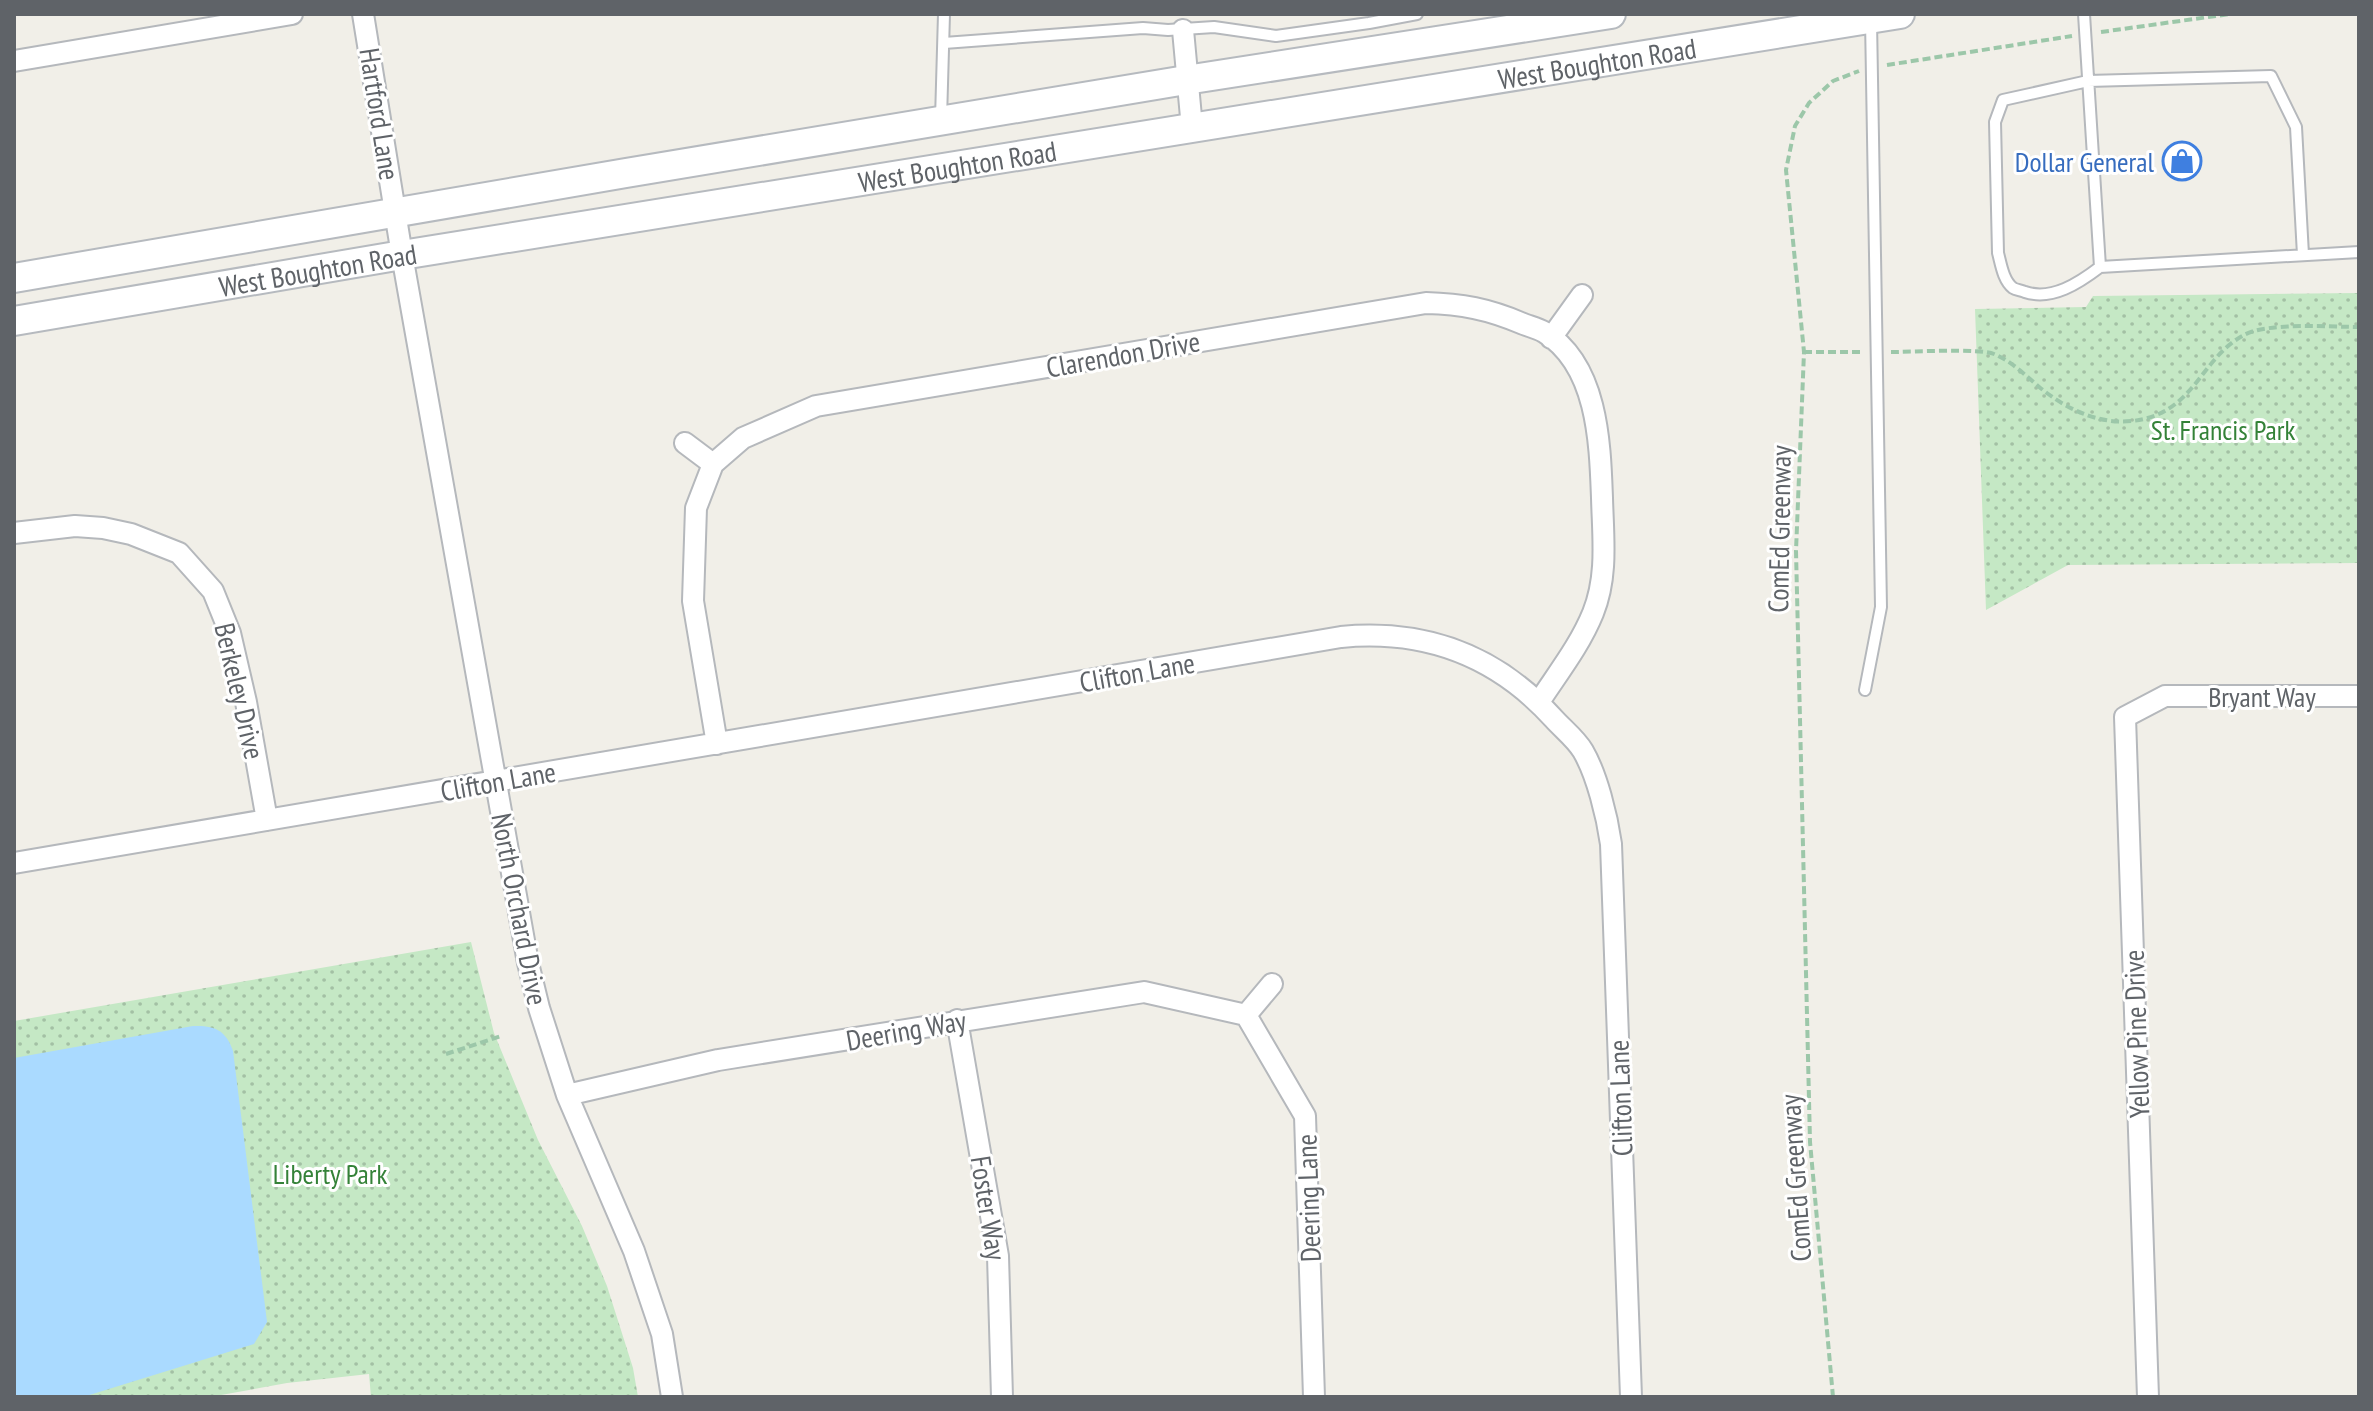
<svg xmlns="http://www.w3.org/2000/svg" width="2373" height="1411" viewBox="0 0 2373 1411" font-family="'PT Sans Narrow',sans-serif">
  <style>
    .park { fill: url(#park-dots) }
    .water { fill: #aadaff }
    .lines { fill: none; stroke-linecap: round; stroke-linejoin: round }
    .lane-casing { stroke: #b5b8bc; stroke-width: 14 }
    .street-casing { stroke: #b5b8bc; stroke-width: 24 }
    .secondary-casing { stroke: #b6babf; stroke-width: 32 }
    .path { stroke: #9cc7a9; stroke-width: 4; stroke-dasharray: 8 4; stroke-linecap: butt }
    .lane { stroke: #fff; stroke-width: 10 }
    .street { stroke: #fff; stroke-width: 20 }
    .secondary { stroke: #fff; stroke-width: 28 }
    .labels { text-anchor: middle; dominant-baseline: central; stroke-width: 6; stroke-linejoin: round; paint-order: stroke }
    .street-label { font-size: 28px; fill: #5f6368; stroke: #fff }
    .shop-label { font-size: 28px; fill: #366cbe; stroke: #fff; text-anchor: end }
    .park-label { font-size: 28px; fill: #348238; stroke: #fff }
  </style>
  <defs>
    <pattern id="park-dots" width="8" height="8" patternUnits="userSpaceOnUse" patternTransform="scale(2)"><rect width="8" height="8" fill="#c5e8c5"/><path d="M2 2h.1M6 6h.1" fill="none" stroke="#a3c0a4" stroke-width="1.8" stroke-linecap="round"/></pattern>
  </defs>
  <rect width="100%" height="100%" fill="#f1efe8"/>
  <!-- park -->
  <path class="park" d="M2359 293V563L2068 565 1986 610 1975 309 2086 307 2093 296Z
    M471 942 494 1033 538 1140 582 1226 607 1286 633 1368 638 1397H371L369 1374 287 1383 210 1397H14V1021Z"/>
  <!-- water -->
  <path class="water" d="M193 1026C214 1025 226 1030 233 1051L267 1322 254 1344 83 1397H14V1058Z"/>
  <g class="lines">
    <!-- lane casing -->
    <g class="lane-casing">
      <path id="lane" d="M2084 14 2100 267 2359 252
        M944 43 1143 28 1168 30 1214 27 1276 36 1369 23 1417 14
        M941 119 944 14
        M2100 267C2079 283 2052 301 2025 292 2021 290 2016 290 2013 288 2003 280 2001 264 1998 253L1995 122 2003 100 2088 81 2271 76 2296 127 2303 255
        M1865 690 1881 607 1871 20"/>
    </g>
    <!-- street casing -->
    <g class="street-casing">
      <path id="street" d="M363 14 402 255 528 963 539 1008 567 1095 634 1251 662 1334 672 1397
        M1183 30 1192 128
        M14 61 292 14
        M1551 338 1582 295
        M685 443 713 464
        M14 533 75 526 103 528 131 534 179 553 213 591 230 633 246 702 267 820
        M717 744 693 601 696 508 713 464 743 438 816 406 1426 303C1462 304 1488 309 1521 323 1528 326 1537 328 1544 332 1598 365 1600 443 1602 498 1603 537 1608 576 1593 613 1580 645 1558 673 1539 702
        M14 863 1341 637C1425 629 1497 656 1554 719 1563 729 1576 739 1583 751 1597 775 1607 816 1611 844L1631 1397
        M1246 1015 1305 1116 1314 1397
        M1246 1015 1272 984
        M957 1020 998 1256 1002 1397
        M567 1095 718 1060 1144 992 1246 1015
        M2148 1397 2125 717 2165 696H2359"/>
    </g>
    <!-- secondary casing -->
    <g class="secondary-casing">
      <g id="secondary">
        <path d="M14 278 626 173 1186 80 1611 14"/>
        <path id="s1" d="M14 321 402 255 1900 14"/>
      </g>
    </g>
    <!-- path -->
    <path class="path" d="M2101 32 2230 14
      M1887 65 2072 36
      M1804 352H1862
      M1891 352C1911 352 1979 348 1994 354 2011 361 2024 374 2038 386 2063 407 2097 425 2132 421 2195 414 2199 359 2244 335 2267 322 2331 327 2359 327
      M446 1054 501 1036
      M1833 1397 1810 1142 1796 551 1804 352 1786 170 1795 126 1809 103 1833 81 1859 71"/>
    <!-- lane -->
    <use href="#lane" class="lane"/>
    <!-- street -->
    <use href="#street" class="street"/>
    <!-- secondary -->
    <use href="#secondary" class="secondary"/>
  </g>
  <!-- icons -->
  <defs>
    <g id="shop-ring" transform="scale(2)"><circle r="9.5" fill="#fff" stroke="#3f7fe0" stroke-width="1.5"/><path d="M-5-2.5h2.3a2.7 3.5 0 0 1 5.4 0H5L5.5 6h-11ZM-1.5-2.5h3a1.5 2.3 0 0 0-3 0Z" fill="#3f7fe0"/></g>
  </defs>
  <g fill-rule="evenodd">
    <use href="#shop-ring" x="2182" y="161"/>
  </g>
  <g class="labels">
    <!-- street labels -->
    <g class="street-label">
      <text stroke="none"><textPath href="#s1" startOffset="1604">West Boughton Road</textPath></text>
      <text transform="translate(380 114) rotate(81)">Hartford Lane</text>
      <text stroke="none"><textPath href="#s1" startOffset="956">West Boughton Road</textPath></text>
      <text stroke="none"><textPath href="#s1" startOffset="308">West Boughton Road</textPath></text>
      <text transform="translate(1123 354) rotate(-10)">Clarendon Drive</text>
      <text transform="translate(1779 529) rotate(-89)">ComEd Greenway</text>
      <text transform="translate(1137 672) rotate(-10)">Clifton Lane</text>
      <text transform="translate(240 691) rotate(77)">Berkeley Drive</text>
      <text x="2262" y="696">Bryant Way</text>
      <text transform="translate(498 781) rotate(-10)">Clifton Lane</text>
      <text transform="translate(520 909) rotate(79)">North Orchard Drive</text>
      <text transform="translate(906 1030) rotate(-10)">Deering Way</text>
      <text transform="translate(2136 1034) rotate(-92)">Yellow Pine Drive</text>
      <text transform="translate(1620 1098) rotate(-92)">Clifton Lane</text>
      <text transform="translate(1795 1178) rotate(-94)">ComEd Greenway</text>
      <text transform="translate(1308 1198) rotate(-92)">Deering Lane</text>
      <text transform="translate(989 1208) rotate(81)">Foster Way</text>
    </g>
    <!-- shop labels -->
    <g class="shop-label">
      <text x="2154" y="161">Dollar General</text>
    </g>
    <!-- park labels -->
    <g class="park-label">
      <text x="2223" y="429">St. Francis Park</text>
      <text x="330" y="1173">Liberty Park</text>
    </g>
  </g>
  <!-- border -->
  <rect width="2373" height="1411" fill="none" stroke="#5f6368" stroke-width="32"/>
</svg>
